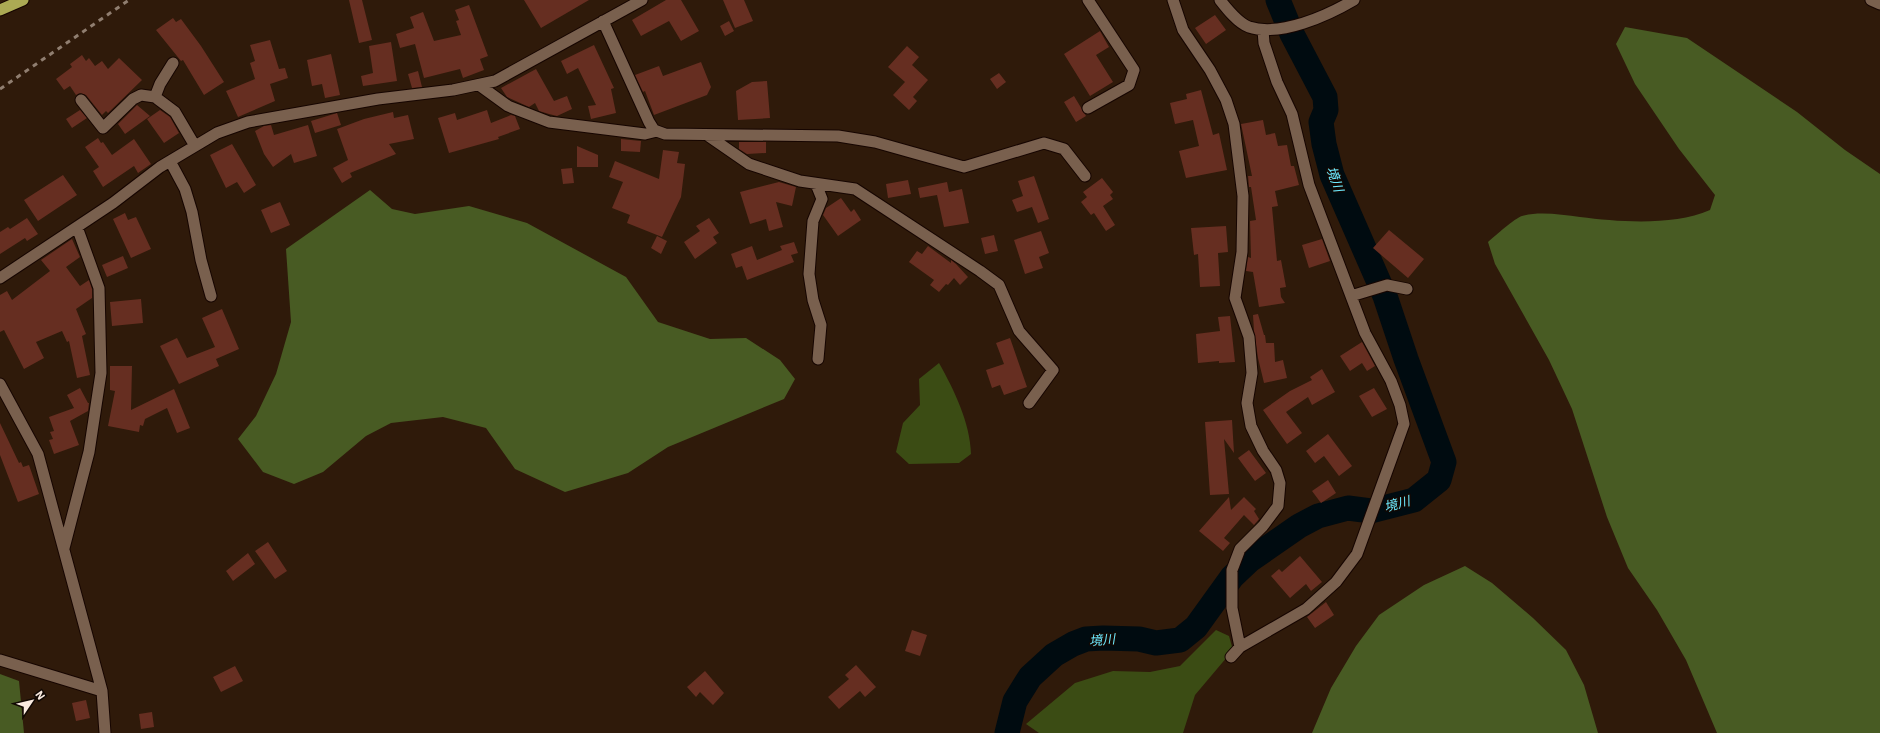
<svg xmlns="http://www.w3.org/2000/svg" width="1880" height="733" viewBox="0 0 1880 733" font-family="'IBM Plex Sans','Noto Sans JP',sans-serif">
  <style>
    .green { fill: #3b4c14 }
    .forest { fill: #485b23 }
    .lines { fill: none; stroke-linecap: round; stroke-linejoin: round }
    .river { stroke: #000b10; stroke-width: 25 }
    .building { fill: #662e21 }
    .minor-casing { stroke: #160500; stroke-width: 13 }
    .trunk-casing { stroke: #160500; stroke-width: 13 }
    .minor { stroke: #79604e; stroke-width: 11 }
    .trunk { stroke: #acaa54; stroke-width: 11 }
    .rail { stroke: #907e70; stroke-width: 3; stroke-dasharray: 5 5; stroke-linecap: butt }
    .labels { text-anchor: middle; dominant-baseline: central; stroke-width: 3; stroke-linejoin: round; paint-order: stroke }
    .water-label { font-size: 13px; font-style: italic; fill: #6deaff; stroke: #110803 }
  </style>
  <rect width="100%" height="100%" fill="#2f1a0a"/>
  <!-- green -->
  <path class="green" d="M939 363C954 390 970 422 971 454L959 463 909 464 896 452 903 423 920 405 919 379Z
    M1216 630 1229 636 1233 650 1195 695 1183 733H1039L1026 724 1075 683 1113 671 1150 672 1180 666Z"/>
  <!-- forest -->
  <path class="forest" d="M1625 27 1687 38 1797 112 1845 150 1880 174V733H1717L1686 660 1657 610 1628 568 1607 517 1572 409 1549 360 1495 264 1488 242C1495 236 1515 218 1522 216 1540 211 1562 215 1580 217 1620 222 1673 226 1710 210L1715 195 1679 149 1635 84 1616 44Z
    M370 190 392 209 415 214 469 206 527 223 626 277 658 322 710 339 746 338 780 360 795 379 784 399 668 447 628 473 565 492 515 469 486 428 443 417 391 423 366 436 323 472 294 484 263 472 238 439 256 416 276 374 291 322 286 249Z
    M1465 566 1492 583 1533 618 1566 650 1584 685 1598 733H1312L1331 688 1356 646 1379 615 1424 585Z
    M0 674 19 681 24 733H0Z"/>
  <g class="lines">
    <!-- river -->
    <path class="river" d="M1007 733 1015 701 1030 677 1054 655 1073 644 1086 639 1103 638 1139 639 1156 643 1180 640 1196 627 1232 577 1250 560 1299 526 1318 516 1348 508 1371 511 1414 500 1439 480 1444 462 1406 359 1385 296 1332 175 1324 144 1321 122 1326 110 1325 97 1292 34 1278 0"/>
  </g>
  <!-- building -->
  <path class="building" d="M349 0H362L372 40 359 43Z
    M524 0H589L541 28Z
    M666 0H681L699 31 681 41 669 21 641 36 632 20Z
    M723 0H744L753 21 735 28Z
    M469 5 488 56 480 59 484 70 463 78 460 69 424 78 415 44 400 48 396 34 414 28 410 17 423 12 434 41 461 35 456 21 459 20 455 10Z
    M1215 15 1226 30 1206 44 1195 28Z
    M173 18 176 22 181 19 201 46 224 82 204 95 183 60 181 61 156 30Z
    M729 21 734 31 725 36 720 26Z
    M1100 31 1109 47 1096 55 1113 82 1090 96 1064 54Z
    M270 40 279 69 285 68 288 78 270 84 275 101 238 117 226 91 255 79 250 63 255 61 250 45Z
    M391 42 397 81 363 86 361 76 373 73 369 46Z
    M594 45 614 88 611 89 616 113 591 119 588 106 596 105 578 68 567 74 561 61Z
    M907 46 919 57 912 65 928 80 913 97 917 101 909 110 893 95 905 82 888 67Z
    M331 54 340 95 325 98 322 84 312 86 307 60Z
    M82 55 86 61 89 58 95 66 102 61 108 69 119 58 142 80 108 113 106 111 102 115 86 95 80 93 76 95 70 86 64 90 56 79 72 67 70 64Z
    M701 62 711 87 707 95 654 115 645 91 643 92 635 75 659 66 663 76Z
    M536 69 554 101 567 96 572 109 557 116 549 114 539 111 535 103 529 107 507 97 501 88Z
    M418 71 422 87 412 88 408 74Z
    M999 73 1006 82 997 89 990 79Z
    M767 81 770 118 738 120 736 91 752 82Z
    M1201 90 1213 135 1219 133 1227 170 1186 178 1179 151 1199 146 1193 120 1175 124 1170 103 1187 99 1186 94Z
    M1074 96 1086 116 1076 122 1064 102Z
    M137 105 150 116 125 134 118 124Z
    M80 110 87 118 72 128 66 119Z
    M160 110 170 117 179 133 164 143 147 119Z
    M487 110 491 123 511 115 515 116 520 129 498 137 499 139 449 153 438 118 455 113 457 120Z
    M393 112 394 118 408 115 414 139 389 144 396 154 350 173 352 177 342 183 333 168 348 160 337 129 364 119Z
    M337 113 341 125 315 133 311 121Z
    M1263 120 1266 135 1275 133 1278 146 1287 145 1291 166H1294L1299 185 1275 191 1278 206 1272 207 1277 261 1281 260 1286 287 1280 288 1281 297 1285 303 1259 307 1253 272 1246 271 1248 257 1251 258 1250 221 1256 220 1251 187H1249L1248 176H1252L1241 124Z
    M271 125 274 135 308 125 317 156 294 163 291 154 273 167 264 154 255 131 264 126Z
    M98 138 101 143 103 142 112 155 134 139 151 164 138 173 134 166 103 187 93 171 99 167 85 147Z
    M621 139 641 141 640 152 621 151Z
    M739 142H766V153L747 154 739 149Z
    M232 144 256 185 244 193 237 182 226 188 210 155Z
    M577 146 598 155V167H577Z
    M663 150 679 152 677 163 685 164 681 197 662 237 627 223 630 215 612 208 623 182 609 177 615 161 659 179Z
    M572 168 574 183 563 184 561 169Z
    M63 175 77 195 38 221 24 200Z
    M1034 176 1049 219 1038 223 1032 207 1017 212 1012 200 1023 196 1018 181Z
    M1102 178 1113 192 1110 195 1113 199 1103 206 1115 225 1106 231 1094 213 1091 215 1081 202 1087 197 1083 192Z
    M908 180 911 194 888 198 886 184Z
    M779 182 796 187 792 206 776 202 783 227 769 231 766 219 750 224 740 192Z
    M947 182 949 192 962 189 969 223 944 227 937 195 920 198 918 188Z
    M841 198 851 212 854 209 861 220 838 236 823 215 826 208Z
    M280 202 290 225 271 233 261 210Z
    M125 213 128 220 136 217 151 249 131 258 113 219Z
    M27 218 38 234 27 241 25 238 0 254V232L8 227 10 229Z
    M709 218 719 233 713 237 717 243 695 259 684 242 700 231 696 226Z
    M1226 226 1228 252 1218 253 1220 286 1200 287 1198 254 1194 255 1191 228Z
    M1389 230 1424 259 1408 278 1373 248Z
    M1041 231 1049 253 1039 257 1043 268 1025 274 1014 240Z
    M994 235 998 251 985 254 981 238Z
    M657 236 667 241 661 254 651 248Z
    M72 239 80 257 66 267 80 286 89 280 92 289V298L76 309 86 334 82 336 90 375 77 378 69 341 67 342 62 331 36 342 44 358 24 369 4 330 0 332V295L7 291 12 300 50 271 41 260Z
    M1322 239 1330 261 1309 268 1302 245Z
    M794 242 798 253 791 255 794 262 747 280 742 266 736 268 731 254 752 246 757 260 782 250 780 246Z
    M928 246 951 263V260L956 264 968 277 960 285 954 278 948 285 946 284 939 292 930 285 934 280 909 262 917 251 922 254Z
    M123 256 128 268 107 277 102 265Z
    M141 299 143 323 112 326 110 302Z
    M222 309 239 349 216 359 219 366 179 384 160 346 177 338 187 358 215 347 202 318Z
    M1258 314 1264 335H1265L1266 343H1274L1275 362 1283 360 1287 378 1264 383 1258 358 1254 331 1253 315Z
    M1230 316 1235 362 1219 363V361L1198 363 1196 334 1220 331 1218 317Z
    M1010 338 1027 387 1004 395 1000 385 992 388 986 370 1004 364 996 343Z
    M1362 342 1375 366 1367 371 1362 363 1350 371 1340 356Z
    M110 366H132L131 410 174 389 190 428 177 433 167 408 145 419 143 426 140 425 139 432 108 426 115 391 110 390Z
    M1322 369 1335 392 1312 405 1308 397 1286 412 1302 433 1287 444 1263 410 1290 391 1312 380 1310 377Z
    M80 388 88 403H89L88 411 70 421 79 445 54 454 49 440 53 439 50 432 54 431 49 417 74 408 67 395Z
    M1374 388 1387 409 1372 417 1359 396Z
    M1232 420 1234 453 1224 439 1229 494 1210 495 1205 422Z
    M0 423 19 463 21 462 23 467 29 465 39 494 18 502 0 455Z
    M1328 434 1352 466 1339 476 1324 456 1315 463 1306 451Z
    M1249 450 1266 473 1255 481 1238 458Z
    M1328 480 1336 493 1321 503 1312 491Z
    M1229 497 1231 510 1244 497 1256 509 1254 511 1259 519 1254 525 1244 515 1224 538 1230 543 1223 551 1199 531Z
    M268 542 287 571 275 579 255 551Z
    M248 553 255 564 233 581 226 571Z
    M1300 556 1322 582 1311 591 1306 584 1290 598 1271 576 1279 569 1282 572Z
    M1326 602 1334 615 1315 628 1307 617Z
    M912 630 927 635 920 656 905 651Z
    M856 665 876 687 865 697 860 691 839 709 828 697 849 679 845 675Z
    M235 666 243 681 221 692 213 677Z
    M705 671 724 693 713 705 700 692 696 697 687 687Z
    M86 700 90 718 76 721 72 703Z
    M152 712 154 727 141 729 139 714Z"/>
  <g class="lines">
    <!-- minor casing -->
    <g class="minor-casing">
      <path id="minor" d="M1173 0 1183 30 1210 70 1226 100 1234 124 1243 196 1242 252 1235 298 1249 337 1252 373 1247 403 1251 426 1263 451 1276 470 1280 483 1278 506 1263 526 1240 549 1232 570V608L1240 647
        M1220 0C1227 9 1238 23 1249 27 1280 37 1327 16 1354 0
        M1871 0 1880 4
        M603 21 649 122 654 130 665 134 838 136 875 142 964 167 1044 143 1064 149 1085 176
        M479 85 508 106 549 122 645 134 657 131
        M155 97 160 84 173 63
        M81 100 103 128 133 99 141 95 155 97 175 112 195 146
        M1088 108 1129 85 1134 70 1088 0
        M707 135 749 164 800 181 855 189 980 271 999 285 1019 331 1053 370 1029 403
        M170 161 185 189 192 212 201 260 211 296
        M816 184 822 199 813 221 809 274 813 300 821 325 818 359
        M0 278 113 203 160 167 217 133 248 122 378 99 453 90 495 81 642 0
        M1351 296 1387 285 1407 289
        M0 384 38 454 102 691 105 733
        M64 548 89 452 101 373 99 288 77 227
        M1231 657 1240 647 1306 609 1336 582 1357 554 1404 424 1400 405 1391 381 1365 333 1309 185 1292 114 1277 82 1264 43 1263 30
        M0 660 102 691"/>
    </g>
    <!-- trunk casing -->
    <g class="trunk-casing">
      <path id="trunk" d="M0 10 23 0"/>
    </g>
    <!-- minor -->
    <use href="#minor" class="minor"/>
    <!-- trunk -->
    <use href="#trunk" class="trunk"/>
    <!-- rail -->
    <path class="rail" d="M0 89 129 0"/>
  </g>
  <g class="labels">
    <!-- water labels -->
    <g class="water-label">
      <text transform="translate(1335 179) rotate(71)">境川</text>
      <text transform="translate(1397 504) rotate(-15)">境川</text>
      <text transform="translate(1102 640) rotate(-5)">境川</text>
    </g>
  </g>
  <!-- north arrow -->
  <g transform="translate(32 701) rotate(55)" stroke="#110803" stroke-width="3" paint-order="stroke">
  <path d="M0-3L7 15L0 10L-7 15Z" fill="#f9eae0"/>
  <text y="-6" font-size="11" font-weight="bold" text-anchor="middle" fill="#f9eae0">N</text>
  </g>
</svg>
